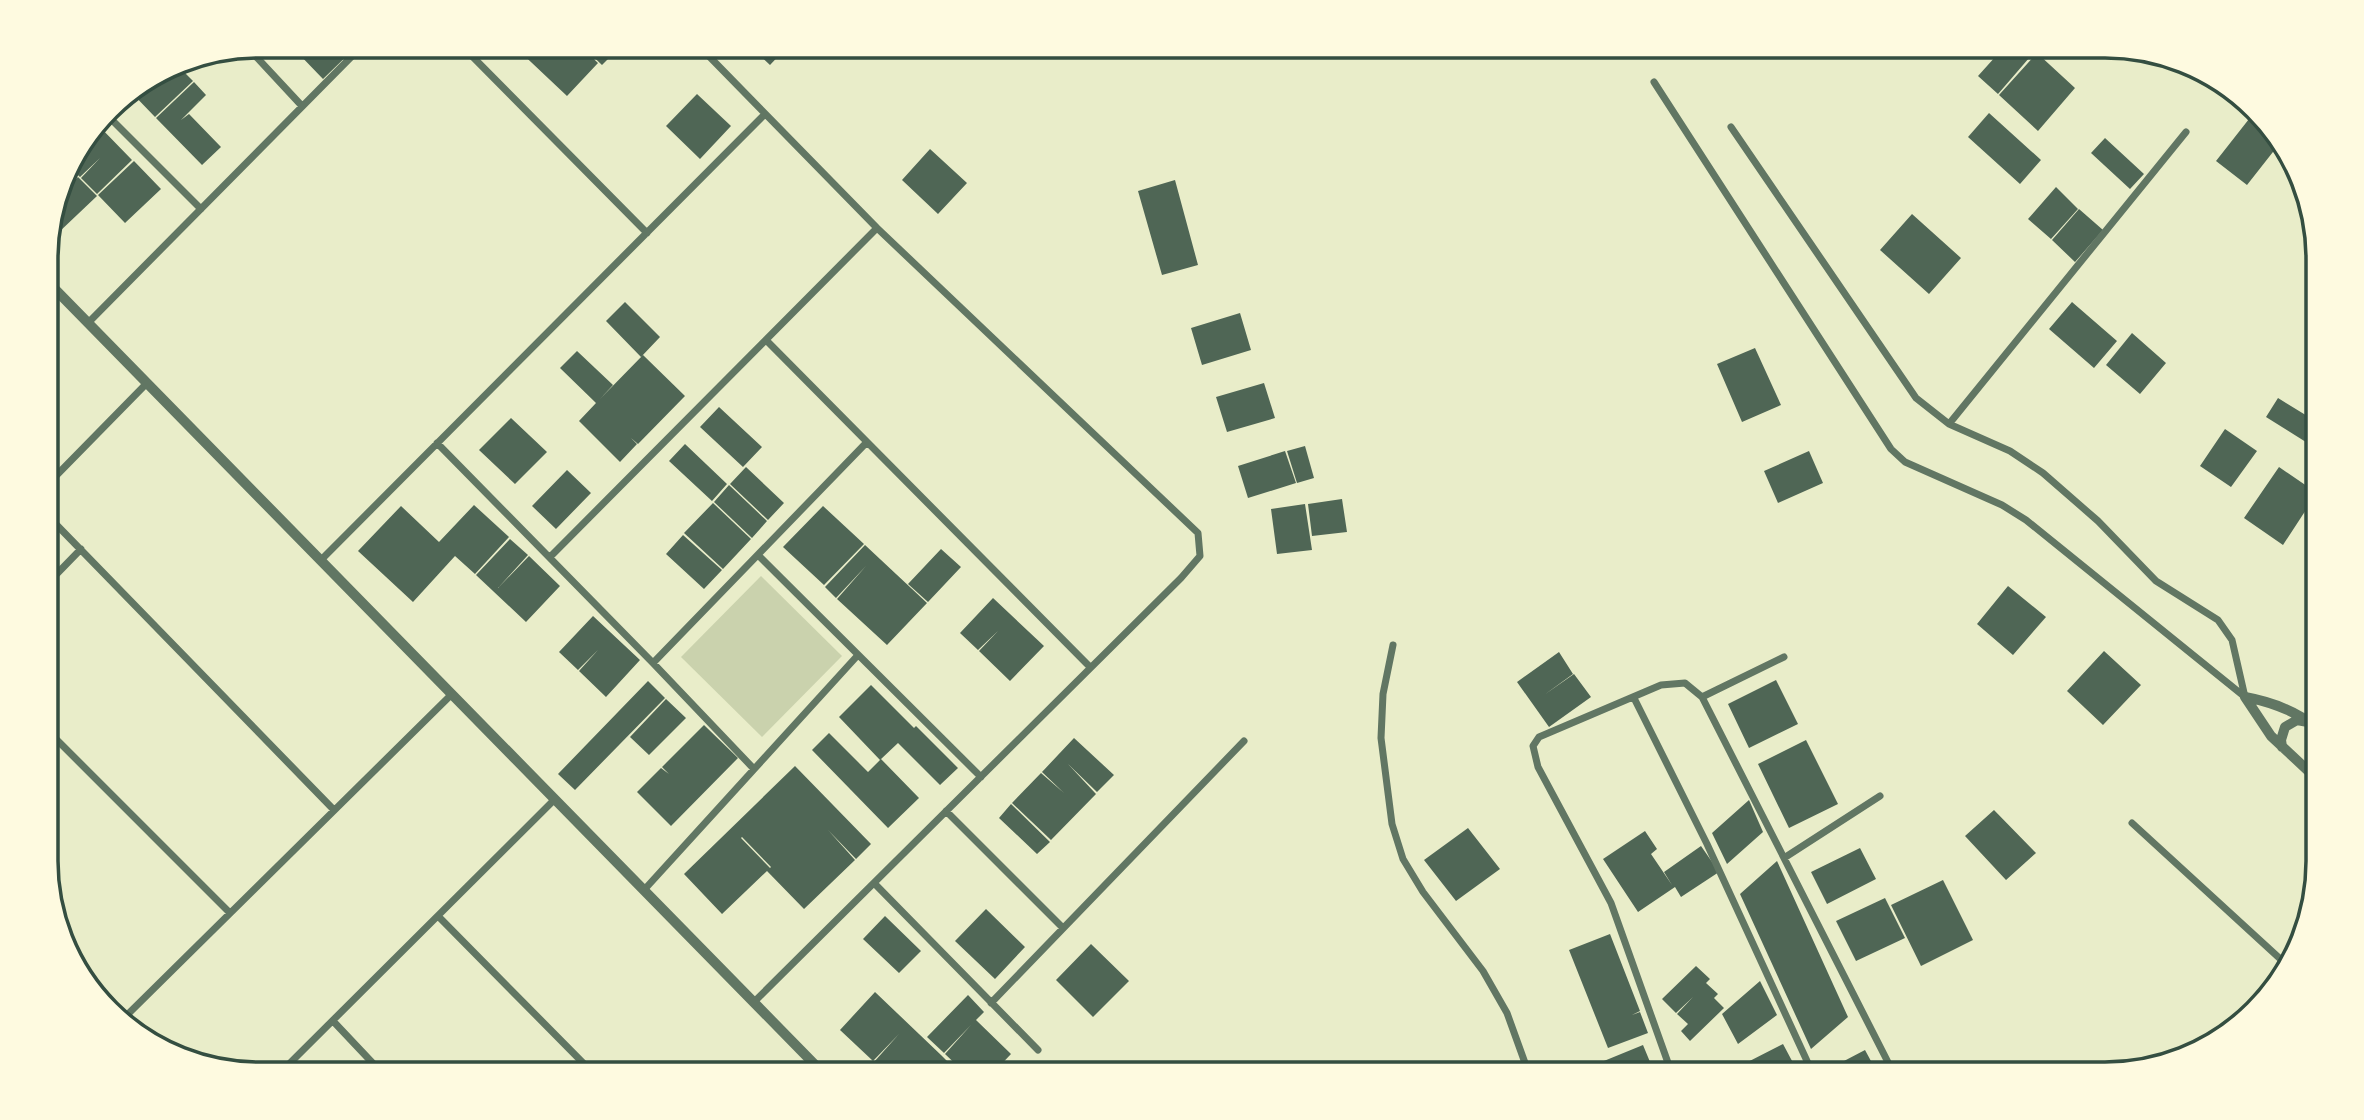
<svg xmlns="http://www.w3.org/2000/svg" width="2364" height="1120" viewBox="0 0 2364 1120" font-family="'Golos Text',sans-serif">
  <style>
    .green { fill: #cad2ad }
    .building { fill: #4f6655; fill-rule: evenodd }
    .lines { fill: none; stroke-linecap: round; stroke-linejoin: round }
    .minor { stroke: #617663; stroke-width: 7 }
    .tertiary { stroke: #617663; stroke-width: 10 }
    .rim { fill: none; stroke: #344e41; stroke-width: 3.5 }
  </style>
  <rect width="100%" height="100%" fill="#e9edc9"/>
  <!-- green -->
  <path class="green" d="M761 576 842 656 762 737 681 657Z"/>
  <!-- building -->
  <path class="building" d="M302 46H357L323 79 296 51Z
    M514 46H580L598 63 567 96Z
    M582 46H621L602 65Z
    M750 46H788L770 65Z
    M2005 46H2029L2035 51 1998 94 1978 76Z
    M2037 53 2075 88 2038 131 1999 95Z
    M175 63 193 81 155 117 130 91Z
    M194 82 206 95 181 120 189 114 221 147 202 165 156 118Z
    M697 94 731 126 700 159 666 126Z
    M1989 113 2041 160 2020 184 1968 137Z
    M2249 119 2280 143 2247 185 2216 161Z
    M98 125 132 160 97 194 81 178 100 158 80 177 67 165Z
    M2105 138 2144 174 2130 189 2091 153Z
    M930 149 967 183 938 214 902 180Z
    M134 161 161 189 125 223 98 195Z
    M78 177 97 196 58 233 51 225 59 196Z
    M1175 180 1198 265 1162 275 1138 191Z
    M2056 187 2078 209 2051 239 2028 219Z
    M2079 209 2103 230 2075 262 2052 240Z
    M1912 214 1961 258 1929 294 1880 250Z
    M625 302 660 337 641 357 606 321Z
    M2072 302 2117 341 2094 368 2049 329Z
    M1240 313 1251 350 1202 365 1191 328Z
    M2132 333 2166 363 2140 394 2106 365Z
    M1755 348 1781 405 1742 422 1717 364Z
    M577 351 613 385 600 399 643 355 685 396 638 444 631 438 637 444 620 462 579 421 596 403 560 368Z
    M1264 383 1275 418 1227 432 1216 397Z
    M2278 398 2317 422V449L2266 417Z
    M719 407 762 447 743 467 700 427Z
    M511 418 547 452 515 484 479 450Z
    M2225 429 2257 451 2231 487 2200 466Z
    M685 444 727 484 712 501 669 461Z
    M1305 446 1314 478 1297 483 1287 451Z
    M1285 451 1296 483 1248 498 1238 466Z
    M1809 451 1823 483 1778 503 1764 471Z
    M746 467 784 503 768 520 730 484Z
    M2279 467 2317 493 2283 545 2244 518Z
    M567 470 591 493 556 529 532 506Z
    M729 485 767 521 752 538 714 502Z
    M1342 499 1347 532 1312 536 1308 504Z
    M713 503 751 539 723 569 684 533Z
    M1305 504 1312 550 1277 554 1271 509Z
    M474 505 509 537 475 574 455 556 413 602 358 551 401 506 439 542Z
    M823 506 864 544 824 585 783 547Z
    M683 535 722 570 704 589 666 554Z
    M510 539 528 555 498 588 529 556 560 586 526 622 476 575Z
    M865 545 927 603 887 645 837 599 866 566 836 598 825 587Z
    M941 549 961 567 928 602 908 584Z
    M2008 586 2046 617 2013 655 1977 624Z
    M993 598 1044 646 1010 681 979 651 998 631 978 650 960 633Z
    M593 616 640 660 606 697 579 671 598 650 578 670 559 652Z
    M2104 651 2141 685 2103 725 2067 691Z
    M1559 652 1573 674 1544 695 1574 674 1591 697 1549 727 1517 682Z
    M1776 680 1798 724 1749 748 1728 704Z
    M648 681 665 698 575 790 558 774Z
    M871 685 914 728 916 726 958 768 940 785 898 743 880 760 839 717Z
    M666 699 686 718 649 755 630 737Z
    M704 725 738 758 671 826 637 792 661 768 669 774 662 767Z
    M829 733 868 772 881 759 919 798 888 828 812 750Z
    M1074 738 1114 775 1097 792 1068 764 1096 794 1051 840 1012 803 1041 773 1064 793 1042 772Z
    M1806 740 1838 804 1789 828 1758 764Z
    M795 766 871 844 856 859 828 830 855 860 804 909 767 871 722 914 684 874ZM742 837 771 867 770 868 741 838Z
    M1749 800 1763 832 1727 864 1712 833Z
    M1011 804 1050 842 1037 854 999 818Z
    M1994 810 2036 853 2006 880 1965 836Z
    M1468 828 1500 869 1456 901 1424 860Z
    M1645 831 1657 849 1651 854 1672 885 1664 872 1701 846 1719 872 1681 897 1675 887 1638 912 1603 859Z
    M1860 848 1876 879 1827 904 1811 872Z
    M1777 861 1848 1017 1811 1049 1740 894Z
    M1943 880 1973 940 1921 966 1891 905Z
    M1885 898 1905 938 1856 961 1836 921Z
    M986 909 1025 947 995 979 955 941Z
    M885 916 921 951 899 973 863 939Z
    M1610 934 1640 1011 1632 1015 1640 1012 1648 1033 1608 1048 1569 950Z
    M1091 944 1129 981 1093 1017 1056 980Z
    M1696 966 1710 979 1706 983 1718 994 1714 998 1724 1008 1690 1041 1681 1031 1688 1024 1677 1014 1693 997 1676 1013 1662 999Z
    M1760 981 1777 1015 1738 1044 1722 1014Z
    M875 992 941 1055 960 1074H925L932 1066 923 1074H886L874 1062 899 1034 873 1061 856 1045 840 1030Z
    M968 995 984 1012 976 1020 1011 1054 992 1074H966L945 1054 971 1025 944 1053 927 1037Z
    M1783 1044 1799 1074H1739L1736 1068Z
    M1643 1045 1655 1074H1604L1599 1063Z
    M1865 1050 1878 1074H1851L1844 1061Z
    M1843 1062 1849 1074H1820Z
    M1733 1065 1738 1074H1715Z"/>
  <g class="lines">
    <!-- minor -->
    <path class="minor" d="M462 46 647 233
      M699 46 877 228 1198 533 1200 556 1181 578 754 1002
      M248 48 302 106
      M1654 82 1891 449 1905 462 2002 505 2026 520 2245 697
      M106 114 201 209
      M1731 127 1916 398 1949 424 2010 451 2043 473 2098 521 2156 581 2218 620 2232 640 2245 697
      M88 323 362 46
      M766 340 1090 667
      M1949 424 2186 132
      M437 443 653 663 754 769
      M47 485 147 383
      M47 515 334 810
      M758 555 981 777
      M550 557 877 228
      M321 560 765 114
      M47 584 81 549
      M1393 645 1383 694 1381 738 1392 824 1403 859 1423 892 1483 971 1507 1013 1529 1074
      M653 663 867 442
      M1702 697 1784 657
      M1634 698 1707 844 1813 1074
      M47 730 230 913
      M946 811 1063 928
      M2132 823 2289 967
      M1784 858 1880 796
      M874 883 1038 1050
      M644 890 858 655
      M438 916 594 1074
      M991 1003 1244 741
      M124 1018 452 694
      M333 1021 383 1074
      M279 1074 555 799
      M1672 1074 1611 903 1538 767 1533 746 1539 737 1661 685 1685 683 1702 697 1894 1074
      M1951 1074 1970 1068 1995 1074"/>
    <!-- tertiary -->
    <path class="tertiary" d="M46 280 824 1074
      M2245 697 2271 736 2318 780
      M2245 697C2272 702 2297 711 2318 729
      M2282 747 2281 740 2285 727 2297 720 2308 722"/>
  </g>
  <!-- crop -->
  <path d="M0 0H2364V1120H0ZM259 58H2105A201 201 0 0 1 2306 259V861A201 201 0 0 1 2105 1062H259A201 201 0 0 1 58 861V259A201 201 0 0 1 259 58Z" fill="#fefae0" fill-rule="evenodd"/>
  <path class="rim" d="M259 58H2105A201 201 0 0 1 2306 259V861A201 201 0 0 1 2105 1062H259A201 201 0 0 1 58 861V259A201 201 0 0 1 259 58Z"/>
</svg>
